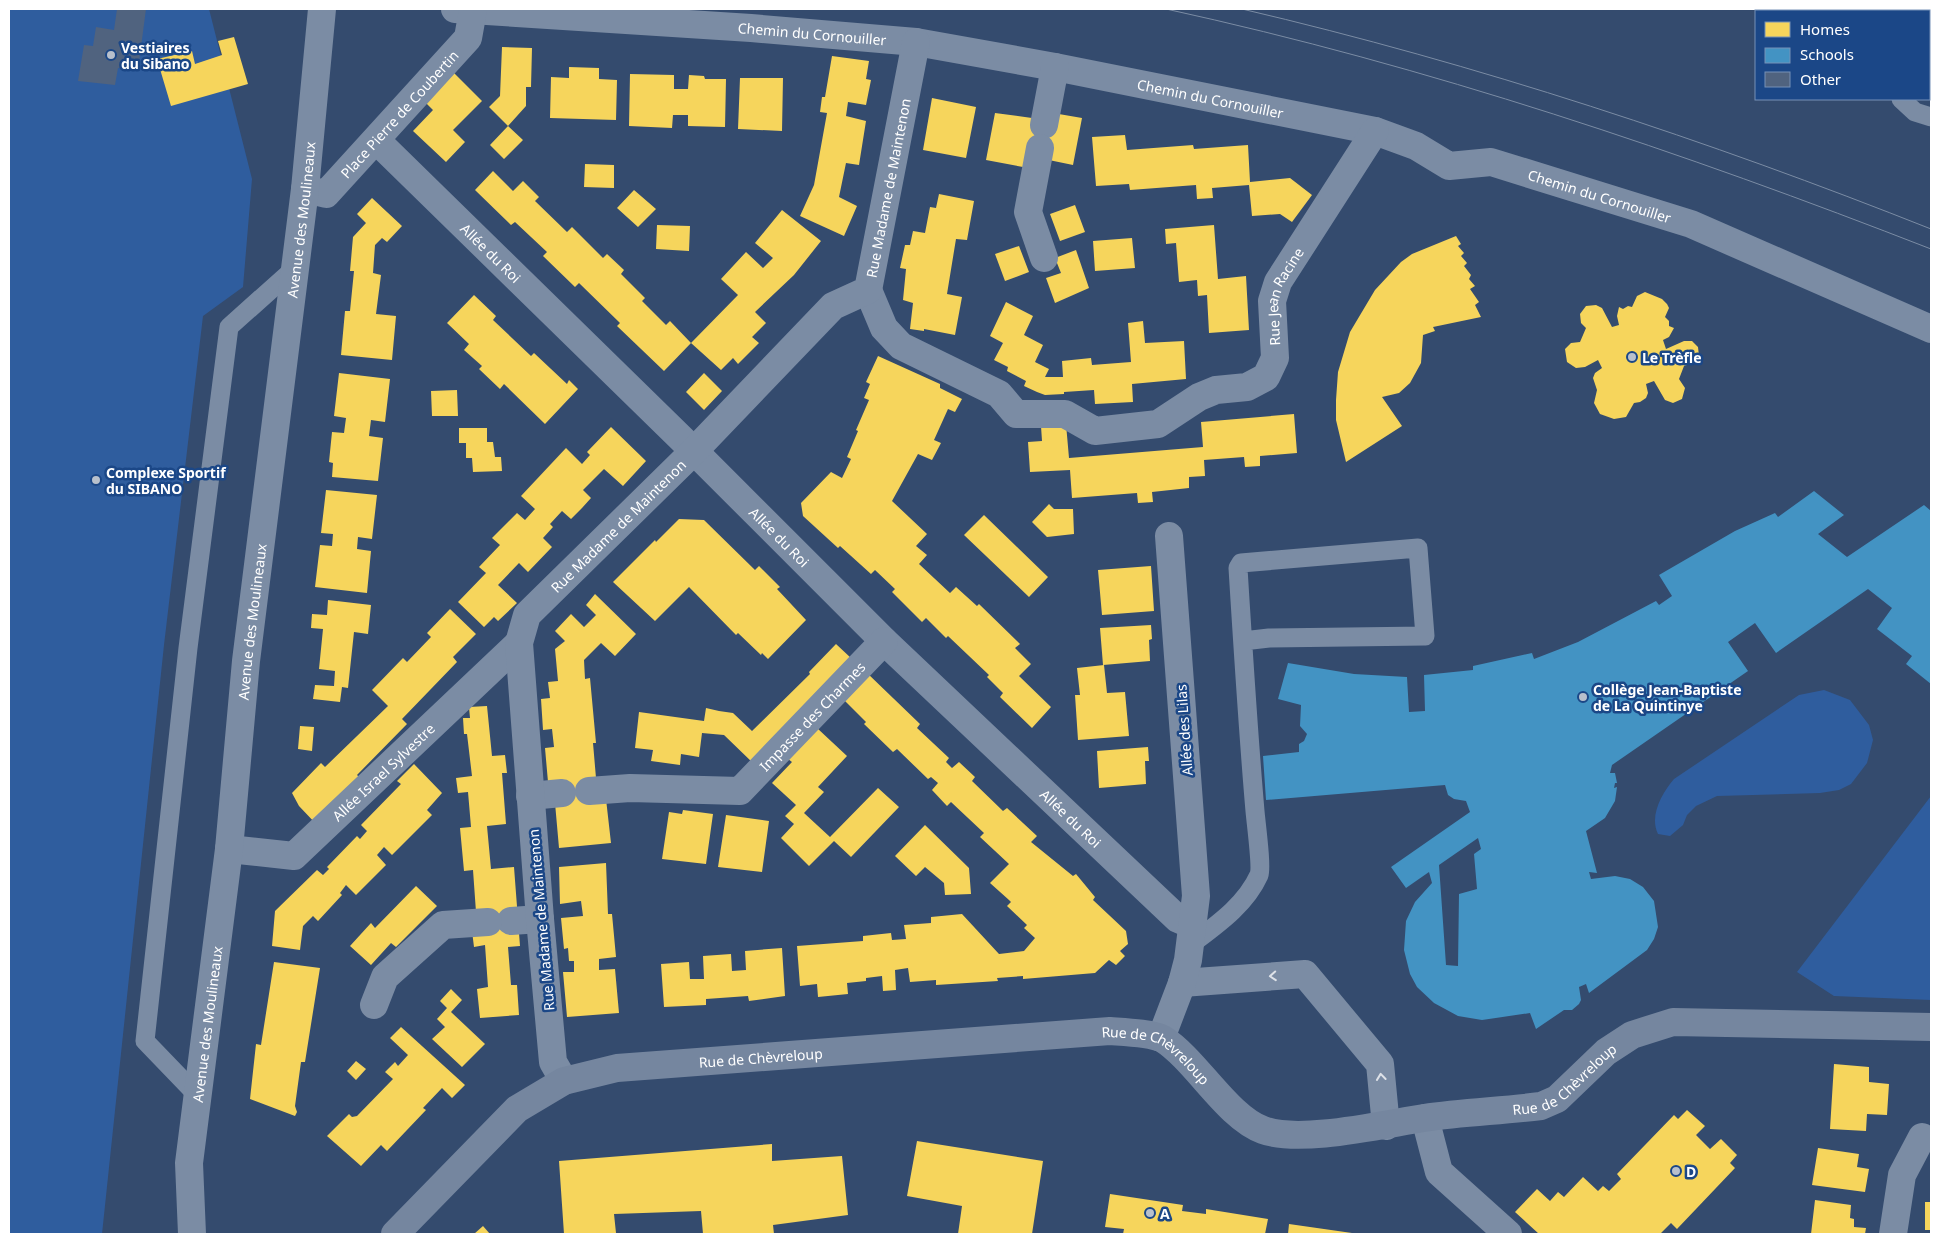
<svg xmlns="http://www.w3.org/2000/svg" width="1940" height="1243" viewBox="0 0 1940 1243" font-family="'Noto Sans',sans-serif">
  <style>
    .green { fill: #2f5d9e }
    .homes { fill: #f6d55c }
    .schools { fill: #4393c3; fill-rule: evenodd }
    .building { fill: #50637f }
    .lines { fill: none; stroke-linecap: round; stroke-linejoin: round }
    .lane { stroke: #7b8ca4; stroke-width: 19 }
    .street { stroke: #7b8ca4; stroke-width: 28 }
    .secondary { stroke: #75869f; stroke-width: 28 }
    .tram { stroke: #7b8ca4; stroke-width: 1 }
    .oneway { stroke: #dee2e8 }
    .poi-dot { fill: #b8c0cc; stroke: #1b4787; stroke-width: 2 }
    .labels { text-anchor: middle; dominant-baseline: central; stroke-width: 5; stroke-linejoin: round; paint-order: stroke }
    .street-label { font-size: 14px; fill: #fff; stroke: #1b4787 }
    .poi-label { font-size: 14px; font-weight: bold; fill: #fff; stroke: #1b4787; text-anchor: start }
  </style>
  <rect width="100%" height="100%" fill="#344b6e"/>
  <!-- green -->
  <path class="green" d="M9 9H209L252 179 243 287 203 316 164 645 102 1234H9Z
    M1824 690 1850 700 1869 725 1873 740 1867 763 1851 784 1839 790 1820 793 1717 796 1696 806 1687 815 1683 825 1670 836 1658 834C1649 816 1662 793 1674 779L1799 695Z
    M1931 796V1000L1834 996 1797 972Z"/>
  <!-- homes -->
  <path class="homes" d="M1897 9H1931V24L1929 25V11H1898Z
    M234 37 248 84 171 106 157 59 192 51 195 64 222 55 218 41Z
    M502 47 532 48 531 87H526V106L508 126 523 140 504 159 490 145 508 126 489 107 500 96Z
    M832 56 869 61 866 79 871 80 866 105 848 102 846 116 866 121 859 165 846 163 839 197 857 206 844 236 800 216 814 185 827 113 820 112 822 97H825Z
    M569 67 599 68V79L617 80 616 120 550 118 551 77 569 78Z
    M452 71 482 101 453 130 465 142 446 162 413 131 433 110 426 103Z
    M630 74 674 75V89H688L689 75 704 76 705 79H726L725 127 688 126V115H673L672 128 629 126Z
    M740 78H783L782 131 738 129Z
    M932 98 976 107 966 158 923 150Z
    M995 113 1032 118 1053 113 1082 118 1073 165 1044 159 1023 167 986 160Z
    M1125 135 1127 150 1193 145 1194 149 1248 145 1250 182 1290 178 1312 195 1292 222 1280 214 1252 216 1249 185 1212 188 1213 198 1197 199 1196 185 1130 190 1129 184 1096 186 1092 137Z
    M585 164 614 165V188L584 187Z
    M493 171 513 191 523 181 539 197 535 201 567 232 572 227 603 258 607 254 624 270 621 274 645 298 642 301 666 325 670 321 691 343 738 295 721 279 746 252 763 268 773 258 755 243 782 210 821 241 794 275 755 312 766 323 752 337 759 343 738 364 733 358 721 370 691 343 664 371 617 326 620 323 579 283 575 287 543 256 547 252 515 222 511 225 475 190Z
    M634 190 656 209 638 227 617 208Z
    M939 194 974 201 967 240 956 239 947 294 962 297 955 335 924 329V331L910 329 913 303 903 300 906 269 900 268 905 245H910L913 231 925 233 930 207 936 208Z
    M372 198 402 226 387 242 382 238 375 245 373 273 381 275 376 314 396 316 392 360 341 355 345 311H350L354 271H350L353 237 366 223 357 214Z
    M1075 205 1085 232 1060 241 1050 214Z
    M657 225 690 226 689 251 656 249Z
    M1214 225 1218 279 1246 276 1249 330 1209 333 1207 295 1198 296 1197 280 1179 282 1176 243 1166 244 1165 229Z
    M1456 236 1461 244 1458 246 1464 253 1461 256 1467 263 1464 266 1471 275 1469 279 1475 286 1470 289 1479 302 1475 305 1481 317 1433 327 1435 331 1423 335 1421 363 1410 383 1399 393 1382 397 1402 426 1346 462 1336 420V400L1338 372 1350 332 1375 290 1401 262 1412 254Z
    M1132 238 1135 268 1095 271 1093 241Z
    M1019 246 1029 272 1005 281 995 254Z
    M1076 250 1089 288 1055 303 1046 278 1061 273 1055 258Z
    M1645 292 1662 299 1667 304 1669 308 1665 317 1669 321V326L1674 328 1669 337 1663 340 1666 349 1684 341H1692L1698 347 1699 356 1693 363 1684 366 1679 379 1685 388 1682 399 1673 403 1665 400 1654 381 1646 384 1648 393 1646 398 1640 402 1634 403 1626 417 1614 419 1600 414 1594 403 1597 390 1593 378 1595 373 1602 368 1598 360 1585 367 1576 368 1567 362 1565 349 1571 343 1580 342 1586 328 1581 323 1580 314 1586 306 1596 305 1602 308 1612 327 1619 325 1617 316 1619 307 1623 309 1628 306 1632 307 1637 296Z
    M474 295 496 316 493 320 531 356 534 353 567 384 569 380 578 389 545 424 504 384 500 389 479 369 482 366 464 350 469 344 447 323Z
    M1006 302 1033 316 1024 335 1043 345 1035 362 1049 369 1045 377H1063L1062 361 1091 358 1092 365 1131 362 1128 323 1143 321 1145 343 1184 341 1186 379 1132 384 1133 402 1095 404 1094 390 1064 392V394L1045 395 1037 392 1024 386 1026 381 1007 371 1008 367 994 360 1003 343 990 336Z
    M878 356 940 384V388L962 399 955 412 948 409 934 440 941 443 932 460 918 454 892 501 927 534 916 546 927 555 919 564 950 593 956 587 977 606 979 604 1020 644 1015 648 1031 664 1019 676 1051 707 1032 728 1000 697 1003 693 987 677 989 675 948 636 946 638 926 618 922 622 892 592 895 589 875 570 871 574 840 546 838 548 803 516 801 503 831 472 842 478 851 459 847 457 858 431 856 430 869 400 864 398 870 384 866 382Z
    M339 373 390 379 385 422 371 420 369 436 383 438 378 481 332 477 333 463 329 462 332 432 344 433 346 418 334 416Z
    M704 373 722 391 704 410 686 392Z
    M457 390 458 416H432L431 391Z
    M1294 414 1297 453 1260 456V466L1245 467 1244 457 1204 460 1205 476 1189 477V488L1152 492 1153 502 1138 503 1137 493 1072 498 1070 470 1030 472 1028 442 1042 441 1041 426 1066 424 1069 458 1203 447 1201 422Z
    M611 427 646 461 623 486 604 469 583 490 591 498 582 508 571 519 562 511 550 524 553 527 543 538 552 547 528 572 519 563 498 585 517 603 498 621 494 617 484 627 458 602 486 573 479 567 500 545 492 538 517 513 525 520 535 509 521 496 566 448 582 464 590 455 587 452Z
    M459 428H487V442H493L495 457H501L502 471 473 472 472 458H466V443H459Z
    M326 490 377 495 372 539 358 537 357 549 371 551 367 593 315 587 320 545 332 546 333 534 321 533Z
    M1049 504 1054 509H1073L1074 534 1047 537 1032 522Z
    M984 515 1048 577 1029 597 964 535Z
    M679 519 704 520 755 570 759 566 780 587 777 589 806 620 768 659 762 653 761 655 738 633 736 635 689 587 655 621 613 582 655 540 656 542Z
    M1151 566 1154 611 1102 615 1098 570Z
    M595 594 636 634 615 656 601 643 584 660 585 679 590 678 596 743H593L596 778 606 799 611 843 559 848 555 803 548 782 545 748 554 747 552 729 543 730 541 699 550 698 548 682 558 681 555 649 565 641 555 631 571 614 584 627 596 615 586 605Z
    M328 600 371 605 368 634 354 632 348 688 342 687 340 702 313 699 315 685 334 686 335 671 319 669 323 629 311 628 312 614 327 615Z
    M450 609 476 634 453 657 457 662 402 719 407 724 357 775 360 778 317 825 299 806 292 793 321 763 325 767 388 706 372 690 403 658 407 662 431 637 427 633Z
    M1151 625 1152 639 1149 640 1150 661 1103 665 1100 628Z
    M836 644 852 659 754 764 724 735 702 733 699 757 681 754 680 765 651 761 653 750 635 748 639 712 704 721 706 708 719 711 733 713 752 731 810 674 809 672Z
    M1104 665 1107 693 1125 692 1129 736 1078 740 1075 695H1080L1077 668Z
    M866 672 920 724 917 728 949 758 946 762 952 768 959 762 975 777 972 781 1003 811 1007 808 1037 836 1031 842 1073 876 1076 874 1095 897 1093 900 1126 931 1128 944 1120 951 1125 956 1116 965 1109 960 1095 973 1023 979V976L997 978 998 981 936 985V980L910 982 908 968 895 970 896 990 883 991 882 976 866 978V981L847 983 848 994 818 997 817 984 800 986 797 946 863 941V936L891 933 892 940 906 939 904 925 931 923V917L962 914 999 954 1024 951 1035 938 1024 928 1027 925 1007 906 1011 902 1009 900 990 883 1009 864 980 837 984 833 951 802 947 806 932 790 938 783 931 777 928 779 897 749 893 752 864 724 866 722 841 697Z
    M487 706 492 756 505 755 507 773H502L506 824 487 826 491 869 514 867 520 946 508 947 511 985H517L519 1015 480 1018 477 989 488 987 485 945 474 947 472 931 476 912 473 870 464 871 460 828 471 827 468 792 458 793 456 778 472 776 467 734H464L463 718H470L469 707Z
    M300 726 314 727 312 751 298 749Z
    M817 728 847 756 818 787 824 792 804 813 830 837 878 788 899 807 851 857 834 841 809 866 781 838 794 824 785 816 796 805 772 783 792 762 788 759Z
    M1148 747 1149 761H1145L1146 784 1099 788 1097 751Z
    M414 764 442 793 427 810 432 815 392 855 384 847 377 855 386 865 356 895 346 885 340 893 342 895 318 921 313 916 303 926 300 950 272 946 275 911 317 870 323 875 329 869 327 867 357 836 360 839 367 831 361 825 401 784 397 781Z
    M683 810 713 814 706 864 662 859 669 812 682 814Z
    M726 815 769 821 762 872 718 867Z
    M925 825 969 868 971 894 945 895 944 883 925 867 916 876 895 856Z
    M606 863 608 914H612L616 957 599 959V970L615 969 619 1013 567 1017 563 972H574V961H569L568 948 564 949 561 918 583 916 581 901 560 904 559 867Z
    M416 886 437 906 396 947 391 943 371 965 350 946 371 923 375 928Z
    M782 948 785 996 749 1001 748 996 706 999V1005L664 1007 661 964 689 962 690 979H704L703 956 731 954 732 971 746 970 745 951Z
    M274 962 320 968 305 1062H301L295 1106 297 1112 295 1116 250 1099 256 1044 261 1045Z
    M451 989 462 1000 451 1012 485 1044 462 1067 432 1039 445 1027 437 1019 447 1008 440 1001Z
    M401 1027 465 1085 452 1098 442 1088 423 1108 426 1110 387 1151 381 1145 361 1166 327 1136 349 1114 352 1117 357 1116 393 1079 385 1072 395 1062 398 1066 408 1055 390 1038Z
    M356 1061 366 1069 356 1080 347 1071Z
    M1834 1064 1869 1067V1082L1889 1084 1887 1115 1867 1114 1866 1131 1830 1129Z
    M1687 1110 1705 1126 1696 1135 1710 1149 1721 1139 1737 1155 1730 1163 1735 1168 1677 1229 1671 1223 1660 1234H1539L1515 1212 1537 1189 1550 1201 1558 1192 1564 1197 1583 1177 1598 1191 1603 1186 1609 1191 1621 1179 1617 1174 1674 1115 1678 1119Z
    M917 1141 1043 1161 1032 1234H958L962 1206 907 1196Z
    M772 1144V1161L842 1156 848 1215 773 1225 774 1234H703L701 1211 614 1214 616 1233 564 1234 559 1161Z
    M1818 1148 1859 1154 1857 1167 1869 1169 1865 1192 1812 1185Z
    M1110 1194 1183 1205 1182 1211 1206 1214V1209L1268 1219 1265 1234H1123L1124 1229 1105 1227Z
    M1815 1200 1851 1205 1850 1218 1854 1219V1227L1866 1228 1865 1234H1811Z
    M1925 1202H1931V1230H1925Z
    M1289 1224 1352 1233V1234H1288Z
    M483 1226 490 1234H474Z"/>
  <!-- schools -->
  <path class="schools" d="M1814 491 1844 515 1818 534 1847 557 1924 505 1931 511V684L1906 664 1912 656 1877 629 1892 608 1868 589 1776 653 1755 623 1728 642 1748 671 1612 765 1610 773H1615L1617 783H1615L1614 788 1617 787 1615 801 1605 818 1586 831 1597 873 1589 872 1591 879 1615 876 1630 879 1643 887 1654 901 1658 927 1654 939 1647 950 1589 993 1586 984 1579 987 1581 1000 1579 1004 1572 1010H1564L1536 1029 1530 1013 1482 1020 1458 1016 1434 1003 1417 987 1410 974 1404 950 1406 921 1415 902 1432 883 1429 872 1406 888 1391 867 1470 812 1466 801 1454 799 1448 795 1445 785 1266 800 1263 756 1299 752V744L1304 741 1307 734 1300 726 1301 705 1278 699 1288 663 1354 674 1407 677 1409 712 1425 711 1424 675 1473 670V666L1532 653 1534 659 1578 642 1656 601 1659 605 1672 596 1659 575 1735 531 1775 513 1778 517ZM1478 838 1481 849 1474 854 1477 889 1459 894 1458 966 1446 965 1439 865Z"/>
  <!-- building -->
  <path class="building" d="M117 9H146L138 70 118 68 115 85 78 81 84 45 93 46 96 27 114 30Z"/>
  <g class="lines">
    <!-- lane -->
    <path class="lane" d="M1865 9 1866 11
      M1901 99 1915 112 1931 117
      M1190 945C1215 926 1245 906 1259 875 1262 867 1256 823 1255 811 1248 730 1243 649 1238 568L1241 563 1418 548 1425 636 1269 638 1243 641
      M197 1095 145 1041 188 648 229 327 295 268"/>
    <!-- street -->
    <g class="street">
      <path id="s1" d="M455 9 751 28 916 42 1055 67 1375 131 1416 146 1449 166 1491 162 1691 224 1931 329"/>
      <path d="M1044 125 1055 67"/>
      <path id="s2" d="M376 140 694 451 884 641 1178 919 1192 925"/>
      <path d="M1040 148 1028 212 1044 258"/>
      <path id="s3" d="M305 189 326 194 468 38 473 10"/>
      <path id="s4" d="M868 290 884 328 901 346 999 394 1016 414H1065L1095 431 1158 424 1199 397 1216 390 1247 387 1266 377 1275 358 1272 301 1278 282 1375 131"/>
      <path id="s5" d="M589 791 630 788 740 791 884 641"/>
      <path d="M530 796 562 793"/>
      <path id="s6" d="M229 849 294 856 519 643"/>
      <path d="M511 921 540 919"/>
      <path d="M1182 983 1305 974 1380 1064 1386 1126"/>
      <path d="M374 1005 385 977 443 925 488 922"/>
      <path d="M1161 1038 1182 983 1188 960 1196 896 1169 536"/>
      <path id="s7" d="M564 1081 553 1062 540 919 519 643 527 615 694 451 833 306 868 290 916 42"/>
      <path d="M1425 1118 1439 1172 1508 1234"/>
      <path id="s8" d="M192 1234 189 1163 229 849 246 661 305 189 322 9"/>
      <path d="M1893 1234 1902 1175 1922 1137"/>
    </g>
    <!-- secondary -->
    <path class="secondary" id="s9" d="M395 1234 517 1109 564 1081 617 1068 1110 1031C1123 1032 1152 1033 1163 1039 1196 1060 1227 1117 1263 1130 1300 1144 1384 1124 1424 1118 1463 1112 1503 1111 1541 1106L1557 1099 1606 1052 1632 1035 1673 1022 1931 1027"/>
    <!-- tram -->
    <path class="tram" d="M1166 9C1428 66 1682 152 1931 249
      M1242 9C1477 64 1707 140 1931 229"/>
  </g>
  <!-- one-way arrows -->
  <defs><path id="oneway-chevron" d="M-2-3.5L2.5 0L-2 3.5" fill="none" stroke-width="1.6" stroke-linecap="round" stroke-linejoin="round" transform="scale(1.25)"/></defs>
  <g class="oneway">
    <use href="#oneway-chevron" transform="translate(1273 976) rotate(176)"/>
    <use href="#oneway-chevron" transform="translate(1381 1077) rotate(-96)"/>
  </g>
  <!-- markers -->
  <g class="poi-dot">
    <circle cx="111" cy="55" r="5"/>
    <circle cx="1632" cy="357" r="5"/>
    <circle cx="96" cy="480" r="5"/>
    <circle cx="1583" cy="697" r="5"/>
    <circle cx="1676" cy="1171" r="5"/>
    <circle cx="1150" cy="1213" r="5"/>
  </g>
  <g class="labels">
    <!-- street labels -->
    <g class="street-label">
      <text stroke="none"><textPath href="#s1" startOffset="358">Chemin du Cornouiller</textPath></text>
      <text stroke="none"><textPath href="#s1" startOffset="762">Chemin du Cornouiller</textPath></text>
      <text stroke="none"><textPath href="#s3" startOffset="130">Place Pierre de Coubertin</textPath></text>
      <text stroke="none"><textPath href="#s7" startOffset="1049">Rue Madame de Maintenon</textPath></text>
      <text stroke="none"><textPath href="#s1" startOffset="1168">Chemin du Cornouiller</textPath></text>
      <text stroke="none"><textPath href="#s8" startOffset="1021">Avenue des Moulineaux</textPath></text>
      <text stroke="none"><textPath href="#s2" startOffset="161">Allée du Roi</textPath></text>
      <text stroke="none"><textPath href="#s4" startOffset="554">Rue Jean Racine</textPath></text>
      <text stroke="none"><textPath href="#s7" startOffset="599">Rue Madame de Maintenon</textPath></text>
      <text stroke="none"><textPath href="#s2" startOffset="566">Allée du Roi</textPath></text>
      <text stroke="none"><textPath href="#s8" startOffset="616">Avenue des Moulineaux</textPath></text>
      <text stroke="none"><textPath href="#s5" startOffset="255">Impasse des Charmes</textPath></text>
      <text transform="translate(1184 730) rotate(-94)">Allée des Lilas</text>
      <text stroke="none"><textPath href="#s6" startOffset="188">Allée Israel Sylvestre</textPath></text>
      <text stroke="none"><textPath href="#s2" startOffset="971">Allée du Roi</textPath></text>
      <text transform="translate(541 920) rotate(-95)">Rue Madame de Maintenon</text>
      <text stroke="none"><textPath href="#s8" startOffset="211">Avenue des Moulineaux</textPath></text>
      <text stroke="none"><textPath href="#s9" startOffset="428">Rue de Chèvreloup</textPath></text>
      <text stroke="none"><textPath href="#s9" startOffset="832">Rue de Chèvreloup</textPath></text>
      <text stroke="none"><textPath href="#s9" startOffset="1282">Rue de Chèvreloup</textPath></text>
    </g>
    <!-- poi labels -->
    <g class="poi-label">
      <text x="121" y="47">Vestiaires<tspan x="121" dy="16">du Sibano</tspan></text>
      <text x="1642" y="357">Le Trèfle</text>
      <text x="106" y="472">Complexe Sportif<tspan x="106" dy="16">du SIBANO</tspan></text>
      <text x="1593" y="689">Collège Jean-Baptiste<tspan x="1593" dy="16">de La Quintinye</tspan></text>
      <text x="1686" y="1171">D</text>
      <text x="1160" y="1213">A</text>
    </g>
  </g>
  <!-- border -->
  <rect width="1940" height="1243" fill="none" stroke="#ffffff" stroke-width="20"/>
  <!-- legend -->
  <rect x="1755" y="10" width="175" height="90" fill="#1b4787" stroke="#7691b7"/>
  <rect x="1765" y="22" width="25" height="15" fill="#f6d55c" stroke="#7691b7"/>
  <text x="1800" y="35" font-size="15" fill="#ffffff">Homes</text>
  <rect x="1765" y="48" width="25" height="15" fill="#4393c3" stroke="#7691b7"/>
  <text x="1800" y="60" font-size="15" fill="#ffffff">Schools</text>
  <rect x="1765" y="72" width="25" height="15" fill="#50637f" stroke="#7691b7"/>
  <text x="1800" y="85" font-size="15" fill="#ffffff">Other</text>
</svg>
